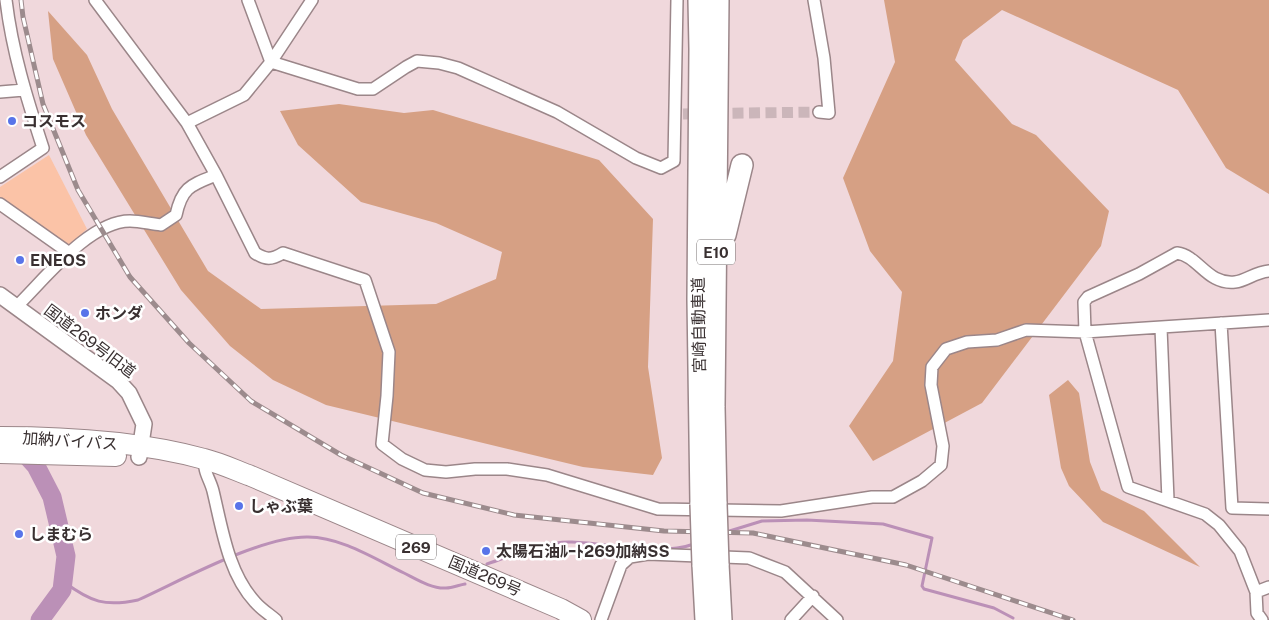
<svg xmlns="http://www.w3.org/2000/svg" width="1269" height="620" viewBox="0 0 1269 620" font-family="'Public Sans','Noto Sans JP',sans-serif">
  <style>
    .green { fill: #fbc3a7 }
    .forest { fill: #d6a084 }
    .lines { fill: none; stroke-linecap: round; stroke-linejoin: round }
    .stream { stroke: #bb90b7; stroke-width: 3 }
    .river { stroke: #bb90b7; stroke-width: 19 }
    .minor-tunnel { stroke: #cbb6ba; stroke-width: 11; stroke-dasharray: 11 5.5; stroke-linecap: butt }
    .minor-casing { stroke: #9b8689; stroke-width: 14 }
    .tertiary-casing { stroke: #9b8689; stroke-width: 18 }
    .trunk-casing { stroke: #9b8689; stroke-width: 22 }
    .motorway-casing { stroke: #9b8689; stroke-width: 24 }
    .minor { stroke: #fff; stroke-width: 11 }
    .tertiary { stroke: #fff; stroke-width: 15 }
    .trunk { stroke: #fff; stroke-width: 20 }
    .motorway { stroke: #fff; stroke-width: 21 }
    .rail-casing { stroke: #9c8b8d; stroke-width: 5 }
    .rail { stroke: #fff; stroke-width: 3; stroke-dasharray: 9; stroke-linecap: butt }
    .motorway-bridge-casing { stroke: #9b8689; stroke-width: 24; stroke-linecap: butt }
    .motorway-bridge { stroke: #fff; stroke-width: 21 }
    .poi-dot { fill: #5874e9; stroke: #fff; stroke-width: 2 }
    .labels { text-anchor: middle; dominant-baseline: central; stroke-width: 5; stroke-linejoin: round; paint-order: stroke }
    .shield { fill: #fff; stroke: #746e6f; stroke-width: 1 }
    .shield-label { font-size: 15px; font-weight: bold; fill: #393031 }
    .poi-label { font-size: 16px; font-weight: bold; fill: #393031; stroke: #fff; text-anchor: start }
    .street-label { font-size: 16px; fill: #393031; stroke: #fff }
  </style>
  <rect width="100%" height="100%" fill="#f0d8dc"/>
  <!-- green -->
  <path class="green" d="M49 155 87 229 68 247 0 197V187Z"/>
  <!-- forest -->
  <path class="forest" d="M884 0H1269V194L1226 168 1178 90 1002 10 963 40 955 60 1012 124 1036 135 1109 211 1101 246 982 403 873 461 849 426 893 361 902 292 870 251 843 178 895 62Z
    M48 11 87 55 112 109 208 271 261 309 436 304 496 279 502 252 436 223 361 202 298 145 280 111 339 104 404 113 433 110 599 160 653 219 648 367 662 458 653 475 583 467 326 405 273 380 230 346 181 290 86 135 53 59Z
    M1068 380 1079 393 1090 462 1101 490 1144 511 1200 567 1103 522 1069 486 1061 468 1049 395Z"/>
  <g class="lines">
    <!-- stream -->
    <path class="stream" d="M723 533 762 521 807 520 883 524 932 538 922 586 924 589 994 608 1013 618
      M487 564C514 555 543 541 572 542 610 543 658 557 694 544
      M64 582C91 602 105 607 138 600 182 580 261 536 308 537 341 537 375 559 404 573 416 579 432 589 446 588 452 588 459 585 465 584"/>
    <!-- river -->
    <path class="river" d="M18 446 36 466 52 497 66 556 62 590 40 620"/>
    <!-- minor-tunnel -->
    <path class="minor-tunnel" d="M683 114 819 112"/>
    <!-- minor casing -->
    <g class="minor-casing">
      <path id="minor" d="M95 0 187 123 216 175 255 253C266 260 271 260 283 253L365 280 389 352 387 396 382 444 402 459 425 470 446 472 475 469H507L547 475 658 509 781 511 872 497H893L922 481 941 465 943 446 931 385 932 367 946 349 967 342 997 340 1026 330 1085 332 1269 320
        M248 0 271 62
        M814 0 824 58 829 113 819 112
        M271 62 358 89H373L406 67 417 61 439 63 458 68 557 112 636 158 661 168 674 161 677 0
        M0 92 24 90
        M187 123 244 95 271 62 312 0
        M0 177 43 148C27 99 12 51 6 0
        M0 204 68 252
        M16 307C44 280 89 221 130 221 140 221 151 224 161 225L176 215C182 187 191 185 216 175
        M1221 323 1232 508 1269 509
        M1161 328 1168 500
        M205 459C203 472 210 479 213 491 222 528 228 573 255 602 261 609 269 614 276 620
        M1256 592 1269 587
        M601 620 621 565 630 557 648 554 749 558 785 572 837 620
        M791 620 813 596
        M1262 620 1257 613 1256 592 1240 551 1219 525 1205 514 1128 487 1085 332 1084 302 1088 297 1139 274 1177 253C1199 256 1207 285 1235 282 1246 281 1255 272 1269 271"/>
    </g>
    <!-- tertiary casing -->
    <g class="tertiary-casing">
      <path id="tertiary" d="M0 295 118 381 129 393 144 424 139 457"/>
    </g>
    <!-- trunk casing -->
    <g class="trunk-casing">
      <path id="trunk" d="M0 437C68 437 139 441 204 459 220 463 235 470 251 476L561 609 581 620
        M0 453 116 456"/>
    </g>
    <!-- motorway casing -->
    <g class="motorway-casing">
      <path id="motorway" d="M699 0 700 49 698 299 701 504
        M725 235 742 165
        M716 504 714 407 718 0
        M718 564 721 620
        M703 565 706 620"/>
    </g>
    <!-- minor -->
    <use href="#minor" class="minor"/>
    <!-- tertiary -->
    <use href="#tertiary" class="tertiary"/>
    <!-- trunk -->
    <use href="#trunk" class="trunk"/>
    <!-- motorway -->
    <use href="#motorway" class="motorway"/>
    <!-- rail casing -->
    <g class="rail-casing">
      <path id="rail" d="M21 0 23 17 43 104 78 190 130 277 189 343 251 401 341 455 423 493 514 515 664 531 753 533 906 565 1073 620"/>
    </g>
    <!-- rail -->
    <use href="#rail" class="rail"/>
    <!-- motorway-bridge casing -->
    <g class="motorway-bridge-casing">
      <path id="motorway-bridge" d="M701 504 703 565
        M716 504 718 564"/>
    </g>
    <!-- motorway-bridge -->
    <use href="#motorway-bridge" class="motorway-bridge"/>
  </g>
  <!-- markers -->
  <g class="poi-dot">
    <circle cx="12" cy="121" r="5"/>
    <circle cx="20" cy="260" r="5"/>
    <circle cx="85" cy="313" r="5"/>
    <circle cx="239" cy="506" r="5"/>
    <circle cx="19" cy="534" r="5"/>
    <circle cx="486" cy="551" r="5"/>
  </g>
  <g class="labels">
    <!-- shield labels -->
    <g class="shield">
      <rect x="697" y="239.5" width="38" height="25" rx="4"/>
      <rect x="396" y="534.5" width="40" height="25" rx="4"/>
    </g>
    <g class="shield-label">
      <text x="716" y="252">E10</text>
      <text x="416" y="547">269</text>
    </g>
    <!-- poi labels -->
    <g class="poi-label">
      <text x="22" y="121">コスモス</text>
      <text x="30" y="260">ENEOS</text>
      <text x="95" y="313">ホンダ</text>
      <text x="249" y="506">しゃぶ葉</text>
      <text x="29" y="534">しまむら</text>
      <text x="496" y="551">太陽石油ﾙｰﾄ269加納SS</text>
    </g>
    <!-- street labels -->
    <g class="street-label">
      <text transform="translate(699 325) rotate(-91)">宮崎自動車道</text>
      <text transform="translate(90 341) rotate(37)">国道269号旧道</text>
      <text transform="translate(70 441) rotate(4)">加納バイパス</text>
      <text transform="translate(485 576) rotate(23)">国道269号</text>
    </g>
  </g>
</svg>
